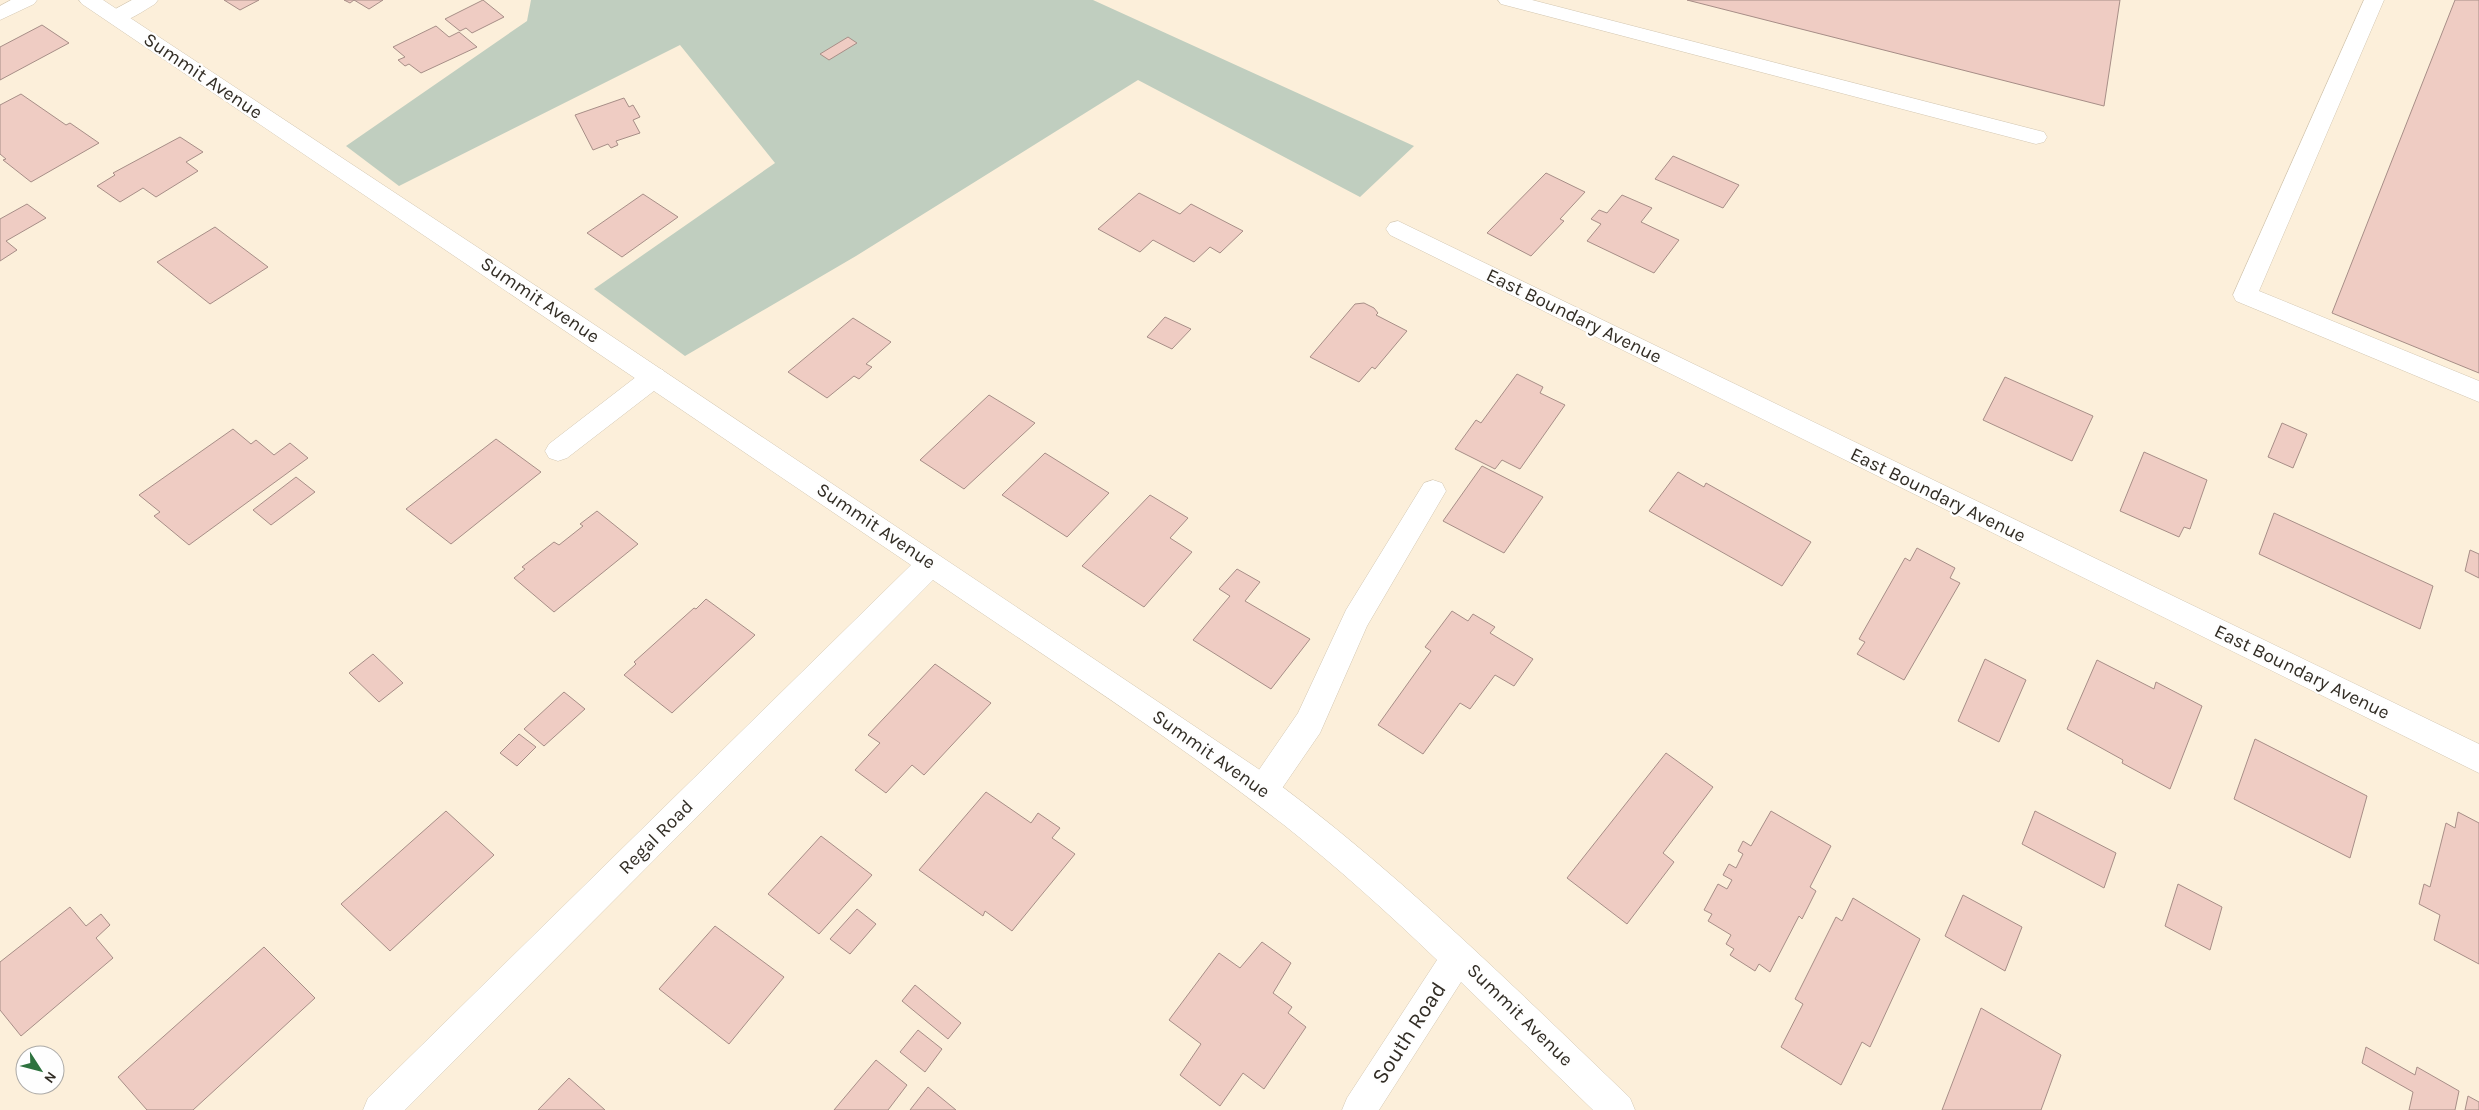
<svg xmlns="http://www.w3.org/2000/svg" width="2479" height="1110" viewBox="0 0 2479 1110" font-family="Karla,sans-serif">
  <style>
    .green { fill: #c0cebf }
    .building { fill: #efccc3; stroke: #a78e87 }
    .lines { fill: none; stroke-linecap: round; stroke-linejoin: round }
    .service-casing { stroke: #d3c7b2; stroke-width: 1 }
    .minor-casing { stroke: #d3c7b2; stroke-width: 1 }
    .service { fill: #fff; fill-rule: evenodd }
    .minor { fill: #fff; fill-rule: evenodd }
    .labels { text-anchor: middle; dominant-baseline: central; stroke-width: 4.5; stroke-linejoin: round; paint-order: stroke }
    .street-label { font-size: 19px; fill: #322d25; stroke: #fefefe }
    .near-street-label { font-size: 22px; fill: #322d25; stroke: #fefefe }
  </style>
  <rect width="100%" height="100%" fill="#fcefda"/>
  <!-- green -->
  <path class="green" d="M531 0H1093L1414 146 1360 197 1138 80 856 256 685 356 594 289 775 163 680 45 399 186 346 146 527 21Z"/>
  <!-- building -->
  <path class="building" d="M224 0H259L240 10Z
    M344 0H383L369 9 354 0 350 3Z
    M483 0 504 17 472 33 466 28 460 31 445 19Z
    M1687 0H2120L2104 106Z
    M2455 0H2479V373L2332 313Z
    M42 25 69 43 0 80V47Z
    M436 26 449 37 459 32 477 47 421 73 409 64 405 66 398 60 405 57 393 47Z
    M848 37 857 43 829 60 820 54Z
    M21 94 66 125 70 123 99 143 31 182 3 160 6 159 0 154V105Z
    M624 98 629 107 633 105 640 117 633 120 640 133 616 141 618 145 611 148 608 144 593 150 575 115Z
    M180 137 203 152 186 162 198 171 156 197 143 188 120 202 97 186 115 175 113 173Z
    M1673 156 1739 185 1723 208 1655 179Z
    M1546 173 1585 192 1560 219 1564 221 1531 256 1487 233Z
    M1139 193 1180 214 1191 204 1243 231 1220 253 1210 247 1194 262 1153 240 1140 252 1098 229Z
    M643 194 678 217 622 257 587 233Z
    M1622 195 1652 208 1641 222 1679 240 1654 273 1587 241 1601 224 1591 219 1599 210 1607 213Z
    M27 204 46 218 6 241 17 250 0 261V219Z
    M215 227 268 267 210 304 157 262Z
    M1364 303 1374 308 1378 313 1376 315 1407 331 1375 369 1372 367 1359 382 1310 357 1355 304Z
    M1165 317 1191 329 1172 349 1147 337Z
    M853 318 891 342 866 364 872 367 859 379 854 376 827 398 788 372Z
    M1517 374 1543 387 1540 393 1565 405 1520 469 1502 460 1495 469 1455 449 1476 420 1481 423Z
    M2005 377 2093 416 2072 461 1983 420Z
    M989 395 1035 423 964 489 920 460Z
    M2282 423 2307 434 2293 468 2268 457Z
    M233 429 251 444 256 440 274 455 290 443 308 458 189 545 154 516 160 512 139 495Z
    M496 439 541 472 451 544 406 509Z
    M2144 452 2207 480 2190 529 2184 527 2179 537 2120 511Z
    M1045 453 1109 493 1067 537 1002 495Z
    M1482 466 1543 497 1504 553 1443 521Z
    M1678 472 1704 487 1706 483 1811 542 1782 586 1649 511Z
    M296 477 315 492 271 525 253 510Z
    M1150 495 1188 518 1170 538 1192 552 1144 607 1082 566Z
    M597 511 638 544 554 612 514 578 525 569 522 567 554 542 559 545 583 526 580 524Z
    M2274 513 2433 586 2420 629 2259 554Z
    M1917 548 1955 568 1950 578 1960 583 1904 680 1857 654 1865 642 1859 639 1905 558 1910 561Z
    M2470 550 2479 554V578L2465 571Z
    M1237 569 1260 582 1245 601 1310 639 1271 689 1193 640 1230 596 1219 589Z
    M706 599 755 635 672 713 624 675 636 664 634 662 694 608 696 609Z
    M1452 611 1468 621 1473 614 1495 627 1490 633 1533 659 1514 686 1495 675 1470 709 1460 703 1423 754 1378 725 1431 651 1425 647Z
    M373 654 403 683 379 702 349 673Z
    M1985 659 2026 680 1999 742 1958 721Z
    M2097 660 2154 689 2156 682 2202 706 2170 789 2122 763 2123 760 2067 729Z
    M935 664 991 703 924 775 912 765 886 793 855 770 880 743 868 735Z
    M564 692 585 709 544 746 524 729Z
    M519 734 536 747 517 766 500 753Z
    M2255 739 2367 796 2350 858 2234 799Z
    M1666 753 1713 787 1663 853 1674 862 1627 924 1567 878Z
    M986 792 1031 823 1038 813 1060 828 1052 838 1075 854 1012 931 985 911 983 916 919 870Z
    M446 811 494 855 390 951 341 904Z
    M1771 811 1831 846 1810 887 1816 891 1802 919 1799 916 1770 972 1759 964 1755 971 1730 955 1734 949 1726 944 1731 935 1708 921 1712 914 1704 910 1718 884 1727 889 1732 880 1723 875 1729 864 1736 868 1743 854 1738 851 1743 841 1751 846Z
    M2035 811 2116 853 2104 888 2022 844Z
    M2458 812 2479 823V964L2434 940 2440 915 2419 904 2424 884 2430 887 2446 823 2455 828Z
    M821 836 872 875 819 934 768 894Z
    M2178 884 2222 907 2210 950 2165 926Z
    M1963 895 2022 927 2005 971 1945 936Z
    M1853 898 1920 939 1870 1047 1862 1042 1841 1085 1781 1047 1803 1004 1795 999 1836 917 1842 921Z
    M70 907 86 926 101 914 110 925 96 938 113 958 21 1036 0 1010V962Z
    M857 909 876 924 850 954 830 939Z
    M715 926 784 977 729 1044 659 989Z
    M1262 942 1291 963 1273 993 1292 1007 1288 1013 1306 1027 1264 1089 1243 1073 1220 1106 1180 1075 1201 1044 1169 1020 1219 953 1240 968Z
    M264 947 315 998 193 1110H147L118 1077Z
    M915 985 961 1023 948 1039 902 1001Z
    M1981 1008 2061 1055 2041 1110H1942Z
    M918 1030 942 1049 925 1072 900 1052Z
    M2366 1047 2415 1075 2417 1067 2459 1091 2455 1110H2409L2413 1092 2362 1063Z
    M876 1060 907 1085 888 1110H834Z
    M569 1078 605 1110H538Z
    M928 1087 956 1110H910Z
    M2468 1096 2479 1102V1110H2465Z"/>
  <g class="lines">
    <!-- service casing -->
    <g class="service-casing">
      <path id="service" d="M132 0H158L155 4C141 12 124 26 108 21L105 17 108 13Z
        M1498 0H1532L2036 130 2044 132 2047 137 2044 142 2036 144 1501 4Z
        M2364 0H2384L2259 291 2479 381V402L2236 301 2233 295Z
        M654 367 663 370 667 377 663 384 567 458 558 461 549 458 545 451 549 444 645 370Z
        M1433 480 1442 483 1446 491 1367 626 1320 733 1274 800 1263 804 1252 800 1248 790 1252 780 1298 713 1346 610 1424 483Z"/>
    </g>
    <!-- minor casing -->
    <g class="minor-casing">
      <path id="minor" d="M11 0H37L34 4 0 20V6Z
        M79 0H103L574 311 1257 768C1392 866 1510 983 1630 1098L1635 1110H1593L1461 982 1379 1110H1342L1347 1098 1437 960C1388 913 1337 867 1284 825 1171 737 1050 660 933 580L405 1110H363L368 1098 911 565 82 4Z
        M1398 221 2479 744V773L1390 235 1386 229 1390 223Z"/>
    </g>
    <!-- service -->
    <use href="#service" class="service"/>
    <!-- minor -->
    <use href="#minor" class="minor"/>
  </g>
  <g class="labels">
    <!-- street labels -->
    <g class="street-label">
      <text transform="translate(203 76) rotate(34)">Summit Avenue</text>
      <text transform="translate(540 300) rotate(34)">Summit Avenue</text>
      <text transform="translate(1574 316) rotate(26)">East Boundary Avenue</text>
      <text transform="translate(1938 495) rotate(26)">East Boundary Avenue</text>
      <text transform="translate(876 526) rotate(34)">Summit Avenue</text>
      <text transform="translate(2302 672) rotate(26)">East Boundary Avenue</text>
      <text transform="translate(1211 754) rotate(35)">Summit Avenue</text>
      <text transform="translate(656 837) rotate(-45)">Regal Road</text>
      <text transform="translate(1520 1015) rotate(44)">Summit Avenue</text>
    </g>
    <!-- near-street labels -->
    <g class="near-street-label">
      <text transform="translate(1409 1033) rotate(-57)">South Road</text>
    </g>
  </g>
  <!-- north arrow -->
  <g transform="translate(40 1070) rotate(126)"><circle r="24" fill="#fefefe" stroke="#acaaa7"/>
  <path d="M0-4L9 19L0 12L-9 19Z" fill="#2d723e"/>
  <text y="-8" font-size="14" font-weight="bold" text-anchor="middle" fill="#322d25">N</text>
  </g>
</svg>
